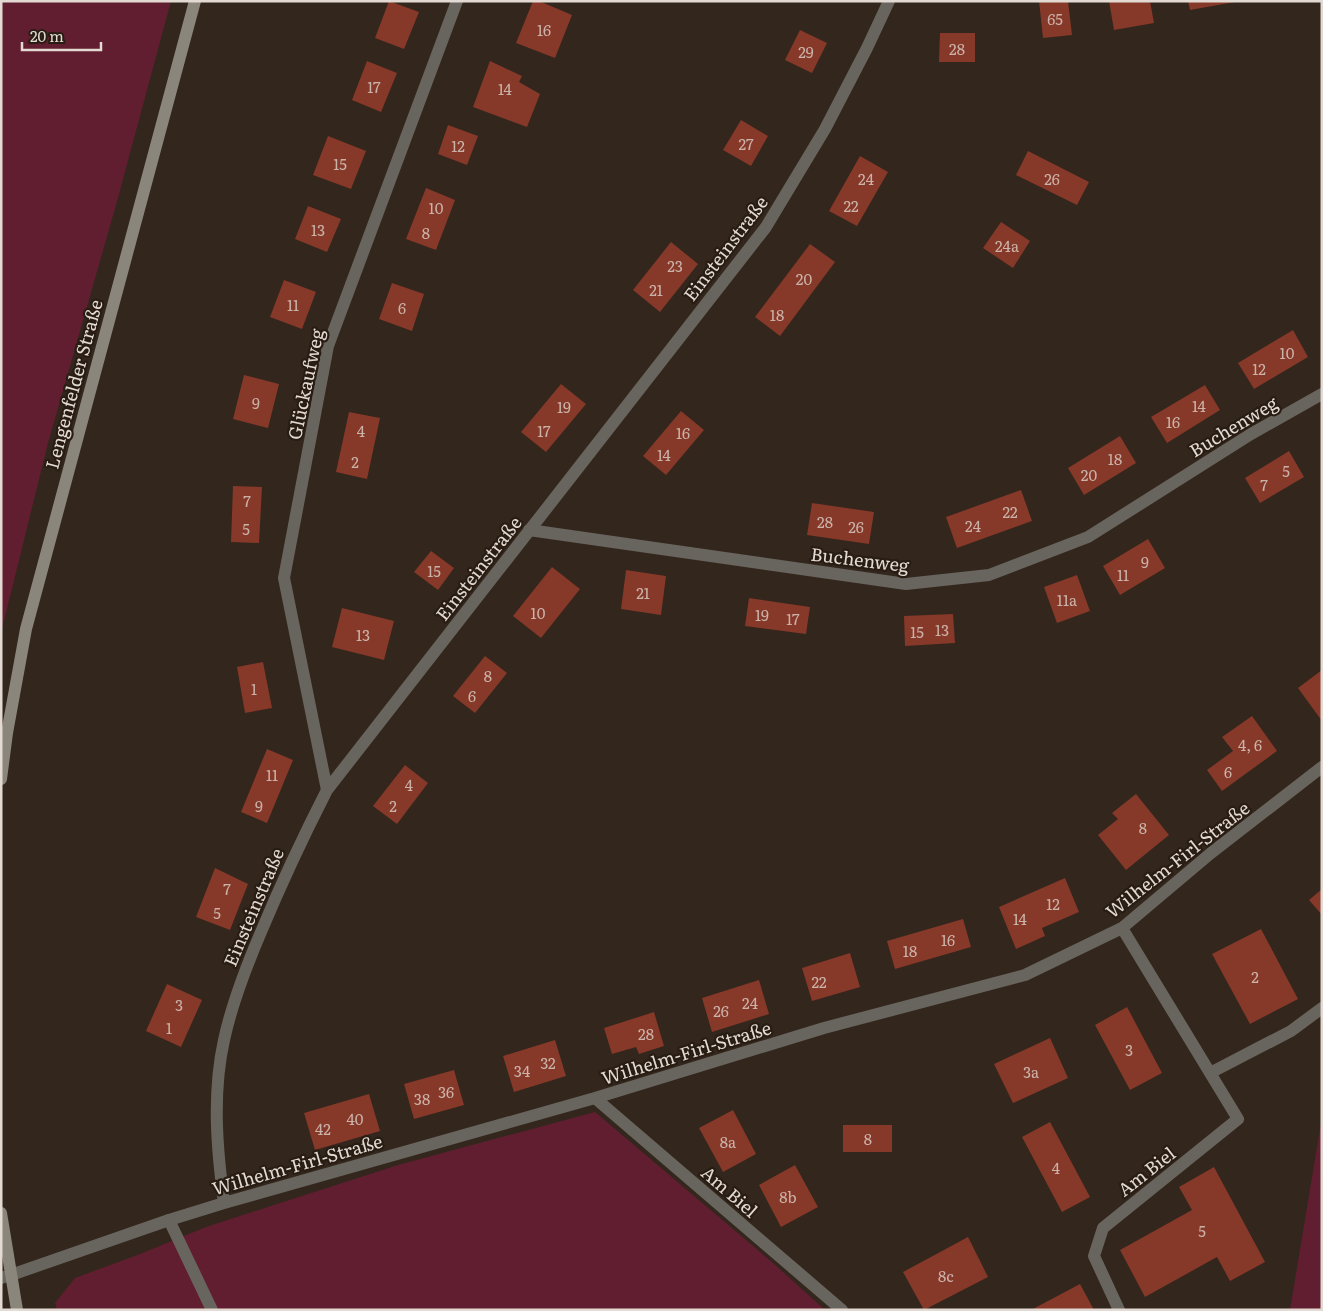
<svg xmlns="http://www.w3.org/2000/svg" width="1323" height="1311" viewBox="0 0 1323 1311" font-family="Literata,serif">
  <style>
    .green { fill: #611e31 }
    .building { fill: #863829 }
    .lines { fill: none; stroke-linecap: round; stroke-linejoin: round }
    .lane { stroke: #68655e; stroke-width: 12 }
    .street { stroke: #68655e; stroke-width: 12 }
    .secondary { stroke: #8b867b; stroke-width: 12 }
    .labels { text-anchor: middle; dominant-baseline: central; stroke-width: 4.5; stroke-linejoin: round; paint-order: stroke }
    .number-label { font-size: 15px; fill: #cbb2a8 }
    .street-label { font-size: 18px; fill: #e2dad3; stroke: #291d13 }
  </style>
  <rect width="100%" height="100%" fill="#33261d"/>
  <!-- green -->
  <path class="green" d="M1 1H171L116 205 48 443 1 633Z
    M595 1112 773 1263 825 1310H57L55 1303 75 1278 140 1254 206 1227 398 1165Z
    M1322 1117V1310H1290Z"/>
  <!-- building -->
  <path class="building" d="M389 1 419 12 404 49 375 38Z
    M533 1H539L572 15 555 58 516 43Z
    M1039 1H1068L1072 35 1043 38Z
    M1109 1H1150L1154 23 1114 30Z
    M1188 1H1235V2L1190 10Z
    M800 30 827 43 812 73 785 60Z
    M940 33H975V62H939Z
    M367 61 397 73 381 112 352 100Z
    M490 61 522 76 519 82 540 94 527 127 473 107Z
    M741 120 768 136 751 166 723 150Z
    M448 125 478 136 467 165 438 154Z
    M328 136 366 151 351 189 313 175Z
    M1028 151 1089 182 1077 205 1016 175Z
    M860 156 888 172 857 226 829 211Z
    M426 188 455 200 436 250 406 239Z
    M308 206 341 219 327 252 295 239Z
    M1001 222 1030 241 1013 268 983 248Z
    M671 242 698 264 660 312 633 290Z
    M810 244 835 262 780 336 755 317Z
    M284 280 316 292 302 329 270 317Z
    M392 283 424 294 412 331 379 319Z
    M1293 330 1308 357 1254 389 1238 363Z
    M244 375 279 384 268 428 233 419Z
    M561 384 586 404 546 452 521 432Z
    M1205 385 1220 410 1167 443 1151 417Z
    M681 411 704 430 666 475 643 456Z
    M349 412 380 418 367 479 336 472Z
    M1120 436 1136 463 1084 495 1068 468Z
    M1289 451 1304 477 1260 503 1245 478Z
    M233 486 262 487 259 543 231 542Z
    M1021 490 1032 521 957 548 946 517Z
    M812 503 874 512 869 544 807 535Z
    M1148 539 1165 568 1120 595 1103 566Z
    M431 551 454 568 438 590 414 572Z
    M552 567 580 589 541 638 513 616Z
    M626 570 666 576 661 615 621 609Z
    M1077 575 1090 611 1057 623 1044 587Z
    M749 598 810 607 806 634 745 626Z
    M342 608 394 621 384 660 332 647Z
    M953 614 955 643 905 646 904 616Z
    M485 656 507 673 475 713 453 696Z
    M263 662 272 708 245 713 237 667Z
    M1322 670V721L1298 688Z
    M1252 716 1277 751 1222 791 1207 770 1233 751 1222 737Z
    M267 749 293 760 267 823 241 812Z
    M405 765 428 783 397 824 373 806Z
    M1136 794 1169 835 1126 870 1098 835 1118 819 1112 813Z
    M215 868 248 884 230 930 196 917Z
    M1065 878 1079 912 1042 928 1045 936 1016 949 999 907Z
    M1322 889V915L1309 900Z
    M963 919 971 947 895 969 887 941Z
    M1261 929 1298 999 1250 1024 1212 954Z
    M850 953 860 987 812 1001 802 968Z
    M759 980 769 1014 712 1032 702 998Z
    M167 984 202 1000 181 1047 146 1031Z
    M1127 1007 1162 1073 1130 1090 1095 1025Z
    M654 1012 664 1046 639 1054 636 1047 612 1054 604 1028Z
    M1050 1038 1068 1078 1013 1103 994 1064Z
    M555 1040 566 1076 514 1092 503 1056Z
    M454 1070 464 1105 414 1119 404 1084Z
    M369 1094 380 1131 315 1150 304 1113Z
    M733 1110 756 1154 723 1172 699 1128Z
    M1050 1122 1090 1197 1062 1212 1022 1137Z
    M843 1125H892V1152H843Z
    M795 1165 818 1207 781 1227 759 1185Z
    M1214 1167 1265 1262 1230 1281 1217 1257 1145 1297 1120 1250 1192 1210 1179 1187Z
    M968 1237 988 1277 924 1310 903 1272Z
    M1080 1284 1094 1310H1031Z"/>
  <g class="lines">
    <!-- lane -->
    <path class="lane" d="M169 1220 212 1310
      M1 1278 11 1275"/>
    <!-- street -->
    <path class="street" d="M529 530 906 584 989 575 1088 537 1251 434 1322 394
      M327 790 284 578 328 346 457 1
      M1210 1073 1291 1031 1322 1008
      M595 1098 842 1310
      M224 1203C217 1150 212 1094 224 1040 232 1003 246 967 261 932 281 884 303 837 327 790L766 227 825 129 867 48 889 1
      M11 1275 169 1220 224 1203 595 1098 824 1028 1025 975 1122 928 1211 853 1322 767
      M1119 1310 1094 1256 1103 1228 1238 1119 1122 928"/>
    <!-- secondary -->
    <path class="secondary" d="M1 779 7 733 26 629 195 1
      M1 1213 17 1310"/>
  </g>
  <g class="labels">
    <!-- number labels -->
    <g class="number-label">
      <text x="1055" y="18">65</text>
      <text x="544" y="29">16</text>
      <text x="957" y="48">28</text>
      <text x="806" y="51">29</text>
      <text x="374" y="86">17</text>
      <text x="505" y="88">14</text>
      <text x="746" y="143">27</text>
      <text x="458" y="145">12</text>
      <text x="340" y="163">15</text>
      <text x="866" y="178">24</text>
      <text x="1052" y="178">26</text>
      <text x="851" y="205">22</text>
      <text x="436" y="207">10</text>
      <text x="318" y="229">13</text>
      <text x="426" y="232">8</text>
      <text x="1007" y="245">24a</text>
      <text x="675" y="265">23</text>
      <text x="804" y="278">20</text>
      <text x="656" y="289">21</text>
      <text x="293" y="304">11</text>
      <text x="402" y="307">6</text>
      <text x="777" y="314">18</text>
      <text x="1287" y="352">10</text>
      <text x="1259" y="368">12</text>
      <text x="256" y="402">9</text>
      <text x="1199" y="405">14</text>
      <text x="564" y="406">19</text>
      <text x="1173" y="421">16</text>
      <text x="361" y="430">4</text>
      <text x="544" y="430">17</text>
      <text x="683" y="432">16</text>
      <text x="664" y="454">14</text>
      <text x="1115" y="458">18</text>
      <text x="355" y="461">2</text>
      <text x="1286" y="470">5</text>
      <text x="1089" y="474">20</text>
      <text x="1264" y="484">7</text>
      <text x="247" y="500">7</text>
      <text x="1010" y="511">22</text>
      <text x="825" y="521">28</text>
      <text x="973" y="525">24</text>
      <text x="856" y="526">26</text>
      <text x="246" y="528">5</text>
      <text x="1145" y="561">9</text>
      <text x="434" y="570">15</text>
      <text x="1123" y="574">11</text>
      <text x="643" y="592">21</text>
      <text x="1067" y="599">11a</text>
      <text x="538" y="612">10</text>
      <text x="762" y="614">19</text>
      <text x="793" y="618">17</text>
      <text x="942" y="629">13</text>
      <text x="917" y="631">15</text>
      <text x="363" y="634">13</text>
      <text x="488" y="675">8</text>
      <text x="254" y="688">1</text>
      <text x="472" y="695">6</text>
      <text x="1250" y="744">4, 6</text>
      <text x="1228" y="771">6</text>
      <text x="272" y="774">11</text>
      <text x="409" y="784">4</text>
      <text x="259" y="805">9</text>
      <text x="393" y="805">2</text>
      <text x="1143" y="827">8</text>
      <text x="227" y="888">7</text>
      <text x="1053" y="903">12</text>
      <text x="217" y="912">5</text>
      <text x="1020" y="918">14</text>
      <text x="948" y="939">16</text>
      <text x="910" y="950">18</text>
      <text x="1255" y="976">2</text>
      <text x="819" y="981">22</text>
      <text x="750" y="1002">24</text>
      <text x="179" y="1004">3</text>
      <text x="721" y="1010">26</text>
      <text x="169" y="1027">1</text>
      <text x="646" y="1033">28</text>
      <text x="1129" y="1049">3</text>
      <text x="548" y="1062">32</text>
      <text x="522" y="1070">34</text>
      <text x="1031" y="1071">3a</text>
      <text x="446" y="1091">36</text>
      <text x="422" y="1098">38</text>
      <text x="355" y="1118">40</text>
      <text x="323" y="1128">42</text>
      <text x="868" y="1138">8</text>
      <text x="728" y="1141">8a</text>
      <text x="1056" y="1167">4</text>
      <text x="788" y="1196">8b</text>
      <text x="1202" y="1230">5</text>
      <text x="946" y="1275">8c</text>
    </g>
    <!-- street labels -->
    <g class="street-label">
      <text transform="translate(725 248) rotate(-53)">Einsteinstraße</text>
      <text transform="translate(73 384) rotate(-75)">Lengenfelder Straße</text>
      <text transform="translate(305 384) rotate(-78)">Glückaufweg</text>
      <text transform="translate(1233 426) rotate(-31)">Buchenweg</text>
      <text transform="translate(860 559) rotate(7)">Buchenweg</text>
      <text transform="translate(478 568) rotate(-52)">Einsteinstraße</text>
      <text transform="translate(1177 859) rotate(-38)">Wilhelm-Firl-Straße</text>
      <text transform="translate(253 907) rotate(-67)">Einsteinstraße</text>
      <text transform="translate(686 1052) rotate(-17)">Wilhelm-Firl-Straße</text>
      <text transform="translate(297 1164) rotate(-16)">Wilhelm-Firl-Straße</text>
      <text transform="translate(1146 1171) rotate(-38)">Am Biel</text>
      <text transform="translate(730 1191) rotate(41)">Am Biel</text>
    </g>
  </g>
  <!-- border -->
  <rect width="1323" height="1311" fill="none" stroke="#e2dad3" stroke-width="5"/>
  <!-- scale -->
  <path d="M22 42v8h79v-8" fill="none" stroke="#e2dad3" stroke-width="2.5"/>
  <text x="30" y="42" font-size="15" fill="#e2dad3" stroke="#291d13" stroke-width="4" paint-order="stroke">20 m</text>
</svg>
